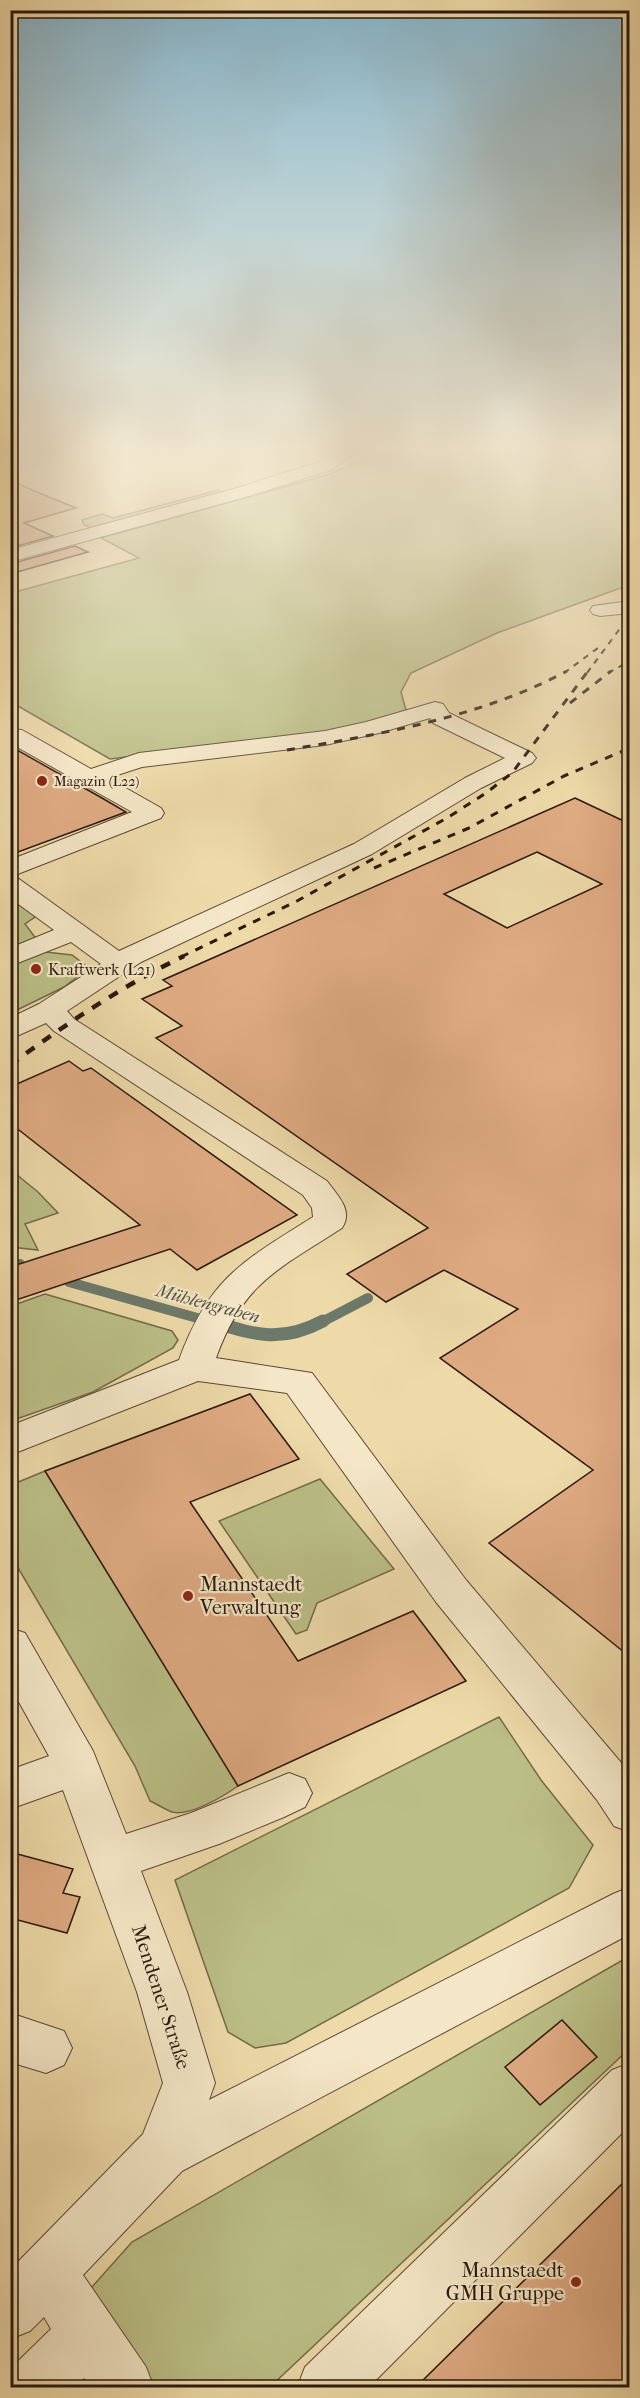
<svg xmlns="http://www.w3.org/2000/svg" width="640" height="2398" viewBox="0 0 640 2398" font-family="'IM FELL French Canon',serif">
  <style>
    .green { fill: #bbbf86; stroke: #726b4a; stroke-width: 1.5 }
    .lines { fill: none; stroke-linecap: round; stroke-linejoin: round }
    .stream-far1 { stroke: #6c796a; stroke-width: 10 }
    .stream { stroke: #6c796a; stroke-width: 13 }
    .building { fill: #dfab83; stroke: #29170e; stroke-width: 1.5; fill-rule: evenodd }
    .minor-casing { stroke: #5a4835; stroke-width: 2 }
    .minor { fill: #f4e7c7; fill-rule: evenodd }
    .rail-far2 { stroke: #29170e; stroke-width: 2; stroke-dasharray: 6 6; stroke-linecap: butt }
    .rail-far1 { stroke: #29170e; stroke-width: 3; stroke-dasharray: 8 8; stroke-linecap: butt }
    .rail { stroke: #29170e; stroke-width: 4.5; stroke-dasharray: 10 10; stroke-linecap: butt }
    .poi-dot { fill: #8f2418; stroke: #f4e7c7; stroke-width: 2 }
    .labels { text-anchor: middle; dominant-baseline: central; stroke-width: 4.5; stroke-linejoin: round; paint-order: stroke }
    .far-poi-label { font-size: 14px; fill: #29170e; stroke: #f4e7c7; text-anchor: start }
    .poi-label { font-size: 16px; fill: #29170e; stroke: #f4e7c7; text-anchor: start }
    .water-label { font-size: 18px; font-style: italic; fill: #505044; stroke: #f4e7c7 }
    .near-poi-label { font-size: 20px; fill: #29170e; stroke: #f4e7c7; text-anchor: start }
    .near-street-label { font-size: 20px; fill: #29170e; stroke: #f4e7c7 }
  </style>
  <rect width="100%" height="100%" fill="#eedaa9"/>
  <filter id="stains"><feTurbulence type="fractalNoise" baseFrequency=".00333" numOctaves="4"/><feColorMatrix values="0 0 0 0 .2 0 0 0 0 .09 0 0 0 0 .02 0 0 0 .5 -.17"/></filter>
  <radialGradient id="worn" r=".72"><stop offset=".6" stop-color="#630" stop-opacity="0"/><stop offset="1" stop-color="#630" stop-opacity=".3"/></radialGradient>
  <!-- green -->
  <path class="green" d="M384 451H629V585L497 633 411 673 401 692 406 710 373 721 326 732 110 759 11 702V593L139 558 101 538 327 475Z
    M219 490 221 494 94 529 84 525 82 520 102 514 113 518Z
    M11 897 38 915 25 924 46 952 72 955 89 968 64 987 11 1013Z
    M11 1170 38 1192 58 1213 25 1224 38 1250 11 1247Z
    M45 1294 172 1331 178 1340 173 1348 93 1392 11 1421V1306Z
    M45 1471 238 1786C224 1796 189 1817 172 1812 164 1809 157 1804 150 1801L135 1766 11 1556V1485Z
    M320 1479 394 1569 317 1603 307 1630 296 1634 219 1521Z
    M499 1717 541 1780 593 1845 569 1888 286 2043 255 2048 228 2032 175 1880Z
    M629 1960V2049L270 2387 11 2388V2378L132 2242 621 1961Z"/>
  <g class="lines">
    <!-- stream-far1 -->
    <path class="stream-far1" d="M10 1264H20
      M69 1282 215 1323
      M320 1323 368 1298"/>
    <!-- stream -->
    <path class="stream" d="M210 1321C253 1334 280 1344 323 1321"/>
  </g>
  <!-- building -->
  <path class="building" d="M10 480 32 490 76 508 24 523 53 536 10 548Z
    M75 546 88 552 10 574V564Z
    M10 746 102 798 126 812 10 855Z
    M575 798 630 824V1657L489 1543 593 1470 440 1358 518 1309 444 1270 386 1302 347 1274 428 1228 156 1038 182 1026 142 999 172 986 163 980ZM537 852 602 884 507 928 444 894Z
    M69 1061 83 1071 91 1068 297 1215 197 1270 170 1249 10 1302V1267L140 1225 10 1123V1087Z
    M250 1394 299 1459 190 1502 298 1661 413 1611 466 1681 238 1786 45 1471Z
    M10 1852 73 1869 63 1893 80 1897 67 1933 10 1918Z
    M562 2020 597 2057 540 2105 505 2067Z
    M630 2176V2388H415Z"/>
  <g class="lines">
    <!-- minor casing -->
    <g class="minor-casing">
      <path id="minor" d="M338 451H357L331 470 249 496 10 562V550L237 488 319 462Z
        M630 601V613L600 616 593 614 590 610 593 606Z
        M435 702 443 704 449 713 532 753 536 758 532 763 481 788 372 854 141 962 67 1011 74 1019 327 1181C337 1195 354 1210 342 1228 279 1269 243 1282 216 1358L312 1373 466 1580 629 1772 630 1832 614 1826 597 1800 436 1602 287 1393 198 1381 10 1455V1426L179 1360C209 1278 243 1261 313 1217L312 1208 303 1195 54 1031 46 1023 10 1039V1018L39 1004 101 964 71 942 10 966V948L54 930 10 898V877L19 879 119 951 354 844 465 778 505 758 433 723 430 718 379 733 325 745 142 767 108 778 161 808 164 813 161 818 10 877V860L132 812 10 743V729L22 730 91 769 139 753 325 731 366 722Z
        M10 1628 25 1633 93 1751 126 1834 191 1813 289 1773 305 1779 312 1793 305 1807 284 1817 219 1844 141 1871 187 1992 215 2083 209 2100 613 1894 630 1887V1934L182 2171 83 2275 146 2367 154 2388H90L84 2378 75 2388H10L12 2367 51 2329 44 2317 30 2331 10 2339V2270L143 2134 163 2083 137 1992 63 1790 10 1809V1770L49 1756 10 1686Z
        M10 2013 64 2031 72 2048 64 2065 46 2073 10 2062Z
        M630 2063V2125L368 2388H297L305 2367 612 2070Z"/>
    </g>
    <!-- minor -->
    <use href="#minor" class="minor"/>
    <!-- rail-far2 -->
    <path class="rail-far2" d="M564 673 602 645
      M587 673 630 615
      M608 673 630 661"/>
    <!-- rail-far1 -->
    <path class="rail-far1" d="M570 703 611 671
      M287 750C382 734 481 717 567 671
      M374 868 469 828 564 776 630 748
      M181 957 297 901 447 818 486 793 512 773 588 671"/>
    <!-- rail -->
    <path class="rail" d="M10 1065C66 1024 122 986 184 956"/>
  </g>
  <!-- sky -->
  <linearGradient id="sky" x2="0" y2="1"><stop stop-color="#88b7ce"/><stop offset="0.57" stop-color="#f7eed8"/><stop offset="1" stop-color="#f7eed8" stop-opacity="0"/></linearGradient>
  <rect width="640" height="787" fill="url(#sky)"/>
  <!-- markers -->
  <g class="poi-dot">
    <circle cx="42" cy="781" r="6"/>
    <circle cx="36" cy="969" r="6"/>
    <circle cx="188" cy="1596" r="6"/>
    <circle cx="576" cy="2282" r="6"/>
  </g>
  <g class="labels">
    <!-- far-poi labels -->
    <g class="far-poi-label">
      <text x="54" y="781">Magazin (L22)</text>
    </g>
    <!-- poi labels -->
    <g class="poi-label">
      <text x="48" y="969">Kraftwerk (L21)</text>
    </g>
    <!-- water labels -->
    <g class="water-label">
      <text transform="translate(208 1304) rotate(15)">Mühlengraben</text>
    </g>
    <!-- near-poi labels -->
    <g class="near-poi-label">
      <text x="200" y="1584">Mannstaedt<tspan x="200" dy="23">Verwaltung</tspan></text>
      <text x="564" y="2270" text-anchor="end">Mannstaedt<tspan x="564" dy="23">GMH Gruppe</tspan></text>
    </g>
    <!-- near-street labels -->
    <g class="near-street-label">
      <text transform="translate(161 1997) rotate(72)">Mendener Straße</text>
    </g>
  </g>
  <!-- margin -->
  <rect width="640" height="2398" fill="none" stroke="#eedaa9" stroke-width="36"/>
  <rect x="12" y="12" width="616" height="2374" fill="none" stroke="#29170e" stroke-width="3"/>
  <rect x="18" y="18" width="604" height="2362" fill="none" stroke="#29170e" stroke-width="1.5"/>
  <rect width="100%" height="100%" filter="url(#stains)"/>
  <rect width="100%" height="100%" fill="url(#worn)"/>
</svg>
